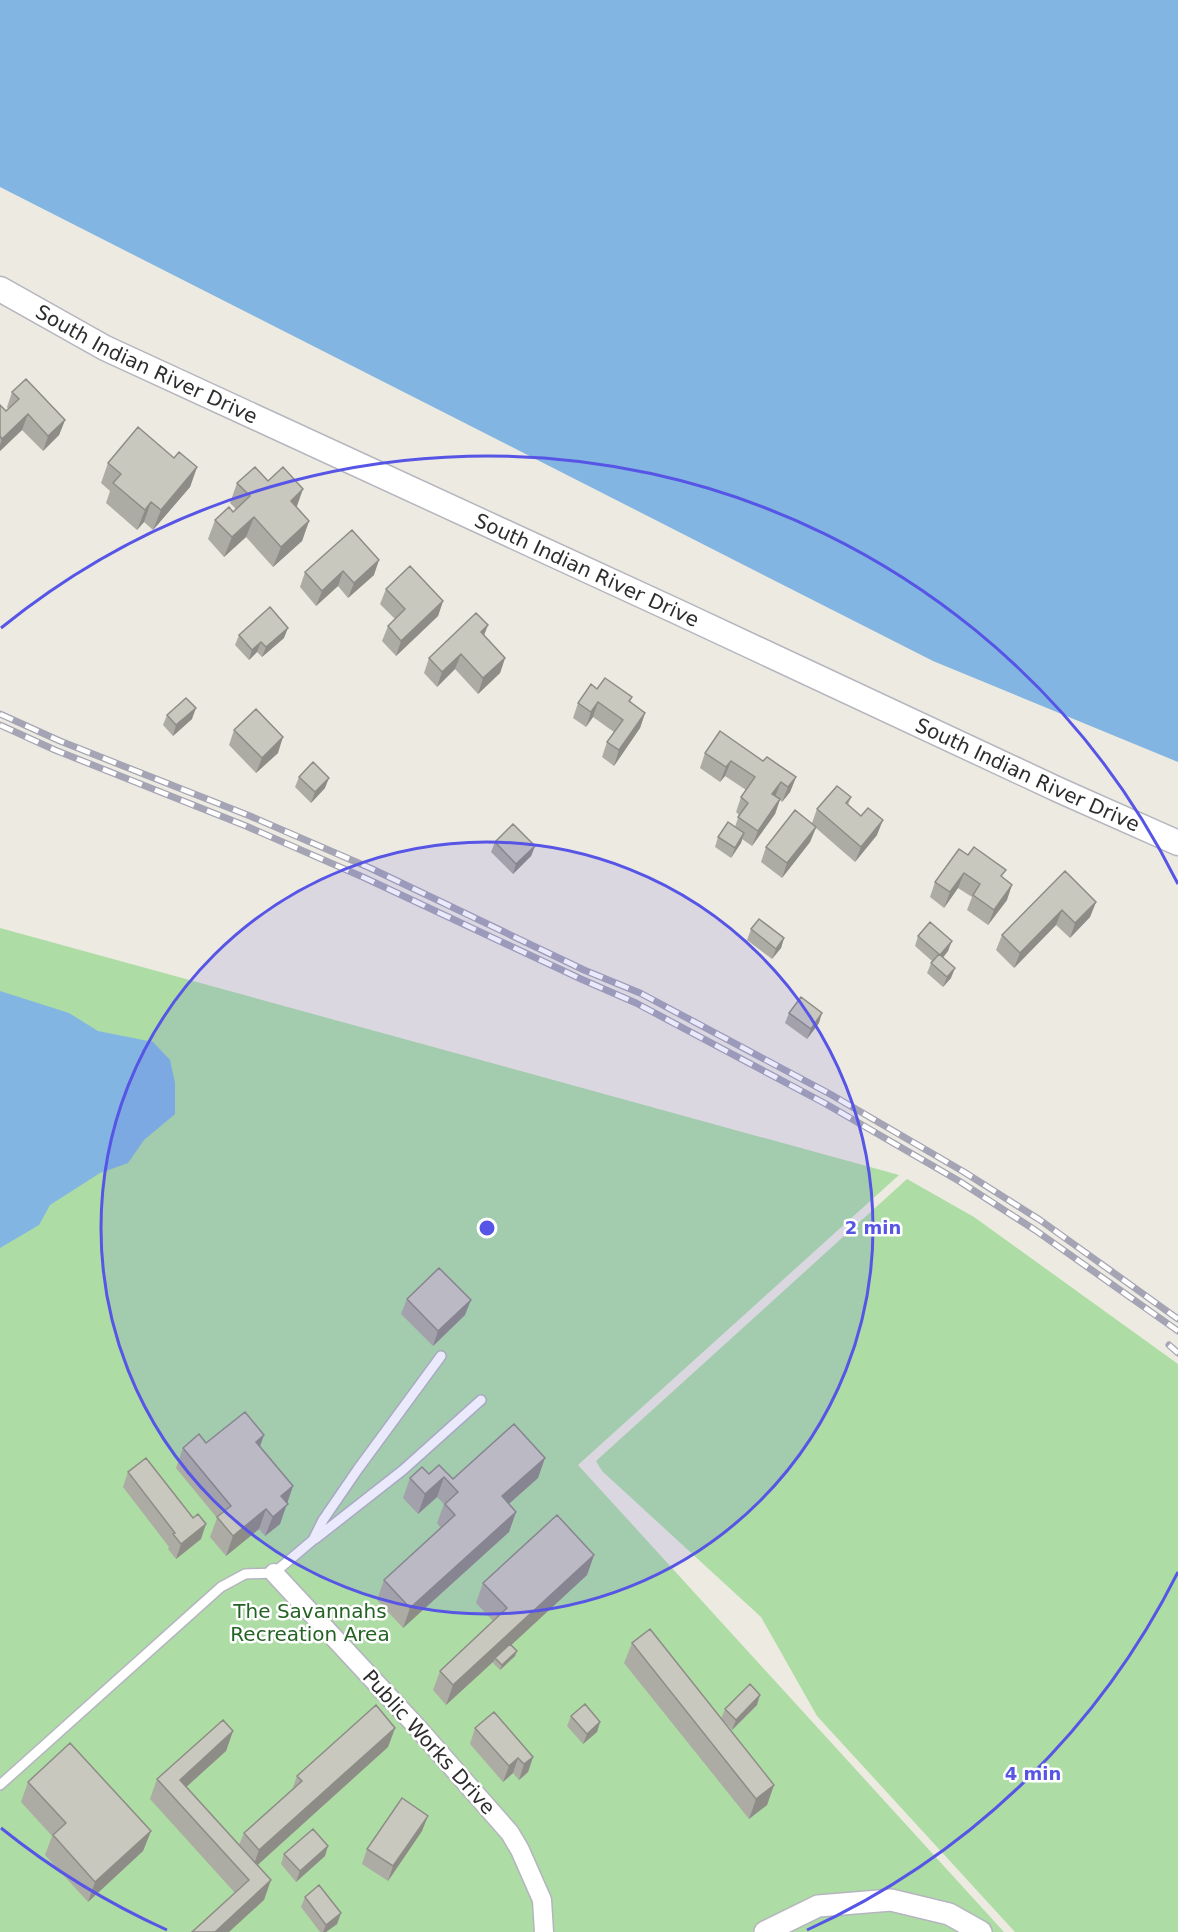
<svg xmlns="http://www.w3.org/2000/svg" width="1178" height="1932" viewBox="0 0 1178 1932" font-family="'DejaVu Sans',sans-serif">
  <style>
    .green { fill: #addca5 }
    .water { fill: #82b5e2 }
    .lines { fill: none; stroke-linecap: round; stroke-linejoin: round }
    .service-casing { stroke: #b5b5bf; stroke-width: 12 }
    .minor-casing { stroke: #b5b5bf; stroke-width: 21 }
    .tertiary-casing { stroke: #b5b5bf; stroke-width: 24 }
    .secondary-casing { stroke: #b5b5bf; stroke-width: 27 }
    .service { stroke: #fff; stroke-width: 9 }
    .minor { stroke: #fff; stroke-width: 18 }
    .tertiary { stroke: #fff; stroke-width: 21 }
    .secondary { stroke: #fff; stroke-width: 24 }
    .rail-casing { stroke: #a5a4b5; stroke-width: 7 }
    .rail { stroke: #fff; stroke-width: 4.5; stroke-dasharray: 14; stroke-linecap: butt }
    .wall { fill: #adaca4 }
    .shaded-wall { fill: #8d8c86 }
    .building { fill: #c9c8bf; stroke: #8d8c86; stroke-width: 1.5 }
    .ring { fill: none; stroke: #5755e6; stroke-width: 3 }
    .labels { text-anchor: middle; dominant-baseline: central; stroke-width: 5; stroke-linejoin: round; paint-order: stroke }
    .street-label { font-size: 20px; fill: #2d2d2d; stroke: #fff }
    .park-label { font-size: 20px; fill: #256324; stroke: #fff }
    .centre { fill: #5755e6; stroke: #fff; stroke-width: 3 }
    .ring-label { font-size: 18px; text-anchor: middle; font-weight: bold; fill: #5755e6; stroke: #fff; stroke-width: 5; stroke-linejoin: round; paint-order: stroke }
  </style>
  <rect width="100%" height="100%" fill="#edeae1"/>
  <!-- green -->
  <path class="green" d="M0 928 899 1175 578 1465 1004 1932H0Z
    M907 1179 974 1217 1178 1364V1932H1015L817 1716 761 1617 602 1471 596 1461Z"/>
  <!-- water -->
  <path class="water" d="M0 0H1178V762L933 661 0 187Z
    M0 991 69 1013 98 1031 153 1042 170 1060 175 1083V1114L144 1140 128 1163 100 1173 50 1205 39 1225 0 1248Z"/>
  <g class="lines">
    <!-- service casing -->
    <g class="service-casing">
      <path id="service" d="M315 1539 403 1470 481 1400
        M0 1785 221 1587 245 1574 274 1573 313 1540 323 1520 358 1469 441 1356"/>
    </g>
    <!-- minor casing -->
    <g class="minor-casing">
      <path id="minor" d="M274 1573 416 1726 510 1833 520 1850 542 1900 544 1932"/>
    </g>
    <!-- tertiary casing -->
    <g class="tertiary-casing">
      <path id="tertiary" d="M765 1932 818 1906 891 1900 949 1914 981 1932"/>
    </g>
    <!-- secondary casing -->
    <g class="secondary-casing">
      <g id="secondary">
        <path id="s1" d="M0 289 105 348 678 612 1061 791 1178 843"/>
      </g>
    </g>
    <!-- service -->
    <use href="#service" class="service"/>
    <!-- minor -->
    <use href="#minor" class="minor"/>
    <!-- tertiary -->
    <use href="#tertiary" class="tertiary"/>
    <!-- secondary -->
    <use href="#secondary" class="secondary"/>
    <!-- rail casing -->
    <g class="rail-casing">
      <path id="rail" d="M0 714 60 741 250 816 370 868 584 970 640 993 830 1094 964 1172 1040 1220 1178 1319
        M0 725 55 750 246 826 365 878 581 979 636 1003 826 1104 959 1181 1035 1230 1178 1331
        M1169 1345 1178 1353"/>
    </g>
    <!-- rail -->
    <use href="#rail" class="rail"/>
  </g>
  <!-- wall -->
  <path class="wall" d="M12 392 65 420 59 435 43 451 22 430 0 451V405L6 411 8 409 7 407Z
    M174 458 197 467 190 487 153 530 144 522 137 530 106 503 110 491 101 483 108 463Z
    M268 481 297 508 309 521 302 541 273 567 246 537 224 557 208 539 215 520 233 512 236 509 230 503 237 483Z
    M352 530 374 575 348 598 338 586 316 606 300 587 305 572Z
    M386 589 443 601 438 616 396 656 382 641 388 626 395 619 380 604Z
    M488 625 484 635 505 658 500 673 478 694 455 669 437 687 424 673 429 658Z
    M239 635 284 638 262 657 257 652 249 660 235 645Z
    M597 689 632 697 630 702 645 713 640 728 614 766 602 757 607 742 614 732 593 717 586 727 573 718 578 703Z
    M167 715 192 719 173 736 163 725Z
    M234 730 278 753 256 773 229 745Z
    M705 753 763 761 796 777 790 792 782 802 780 800 775 814 752 846 742 839 741 843 731 858 715 847 718 837 735 827 739 815 736 812 741 797 746 790 725 776 720 782 700 768Z
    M299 777 325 788 311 803 295 787Z
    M851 797 848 805 877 835 855 862 816 828 810 842 782 878 761 862 766 847 812 823 817 809Z
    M495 842 535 846 531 856 513 874 491 852Z
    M959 849 1003 878 1007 900 988 925 967 910 972 897 958 888 944 908 930 897 935 882Z
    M1065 871 1096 902 1090 917 1070 938 1056 925 1014 968 996 950 1002 935Z
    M751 929 784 938 781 948 772 959 747 940Z
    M918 936 948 951 943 958 951 978 943 987 927 973 932 961 915 946Z
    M789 1013 819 1023 807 1039 785 1023Z
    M407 1299 465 1315 433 1346 401 1314Z
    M206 1443 260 1446 293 1486 280 1524 265 1536 259 1529 226 1556 210 1537 217 1518 176 1468 183 1448Z
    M439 1465 453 1479 538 1478 509 1504 516 1512 509 1532 403 1628 377 1600 384 1580 441 1528 437 1523 444 1504 437 1497 418 1514 403 1498 410 1478 429 1474Z
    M128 1472 201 1539 176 1559 168 1549 169 1547 123 1487Z
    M594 1555 587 1575 511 1645 515 1656 500 1670 493 1663 494 1661 446 1705 433 1690 440 1671 493 1621 476 1603 483 1583Z
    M632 1643 721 1719 725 1709 757 1705 732 1730 722 1719 774 1785 767 1805 749 1819 624 1663Z
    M571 1716 600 1722 597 1732 583 1744 567 1726Z
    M395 1728 388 1747 257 1865 264 1900 235 1893 150 1799 157 1779 233 1731 226 1751 186 1787 239 1845 244 1833 292 1790 297 1776Z
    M475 1728 533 1757 528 1772 519 1780 513 1773 503 1782 470 1744Z
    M28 1782 151 1831 143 1851 88 1902 45 1855 52 1836 21 1802Z
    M422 1831 388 1881 362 1864 367 1849Z
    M284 1854 325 1856 296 1882 281 1864Z
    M305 1897 341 1913 337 1924 326 1932H320L301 1907Z"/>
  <!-- shaded-wall -->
  <path class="shaded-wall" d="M28 414 22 430 0 451V445L2 439Z
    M65 420 59 435 43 451 48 436Z
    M197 467 190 487 153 530 161 510Z
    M303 489 296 509 291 501Z
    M151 502 144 522 137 530 145 510Z
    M254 517 246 537 224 557 232 537Z
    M309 521 302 541 273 567 281 547Z
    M379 560 374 575 348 598 354 583Z
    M343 571 338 586 316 606 322 591Z
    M443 601 438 616 396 656 401 641Z
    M488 625 482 640 481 632Z
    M288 628 284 638 262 657 266 647Z
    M261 642 257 652 249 660 252 650Z
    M461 654 455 669 437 687 442 672Z
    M505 658 500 673 478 694 483 678Z
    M598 702 593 717 586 727 591 712Z
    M196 708 192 719 173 736 176 725Z
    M645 713 640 728 614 766 619 750Z
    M283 737 278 753 256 773 262 758Z
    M731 761 725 776 720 782 726 767Z
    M796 777 790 792 782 802 788 787Z
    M329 778 325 788 311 803 315 792Z
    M781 782 775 797 772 794Z
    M780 799 775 814 752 846 758 831Z
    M883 820 877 835 855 862 861 847Z
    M816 827 810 842 782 878 787 863Z
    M744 833 741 843 731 858 735 848Z
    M535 846 531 856 513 874 516 864Z
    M964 873 958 888 944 908 950 892Z
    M1012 885 1007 900 988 925 994 910Z
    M1096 902 1090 917 1070 938 1075 923Z
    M1062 910 1056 925 1014 968 1020 953Z
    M784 938 781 948 772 959 776 949Z
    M952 941 948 951 936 965 940 955Z
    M955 968 951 978 943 987 947 977Z
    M822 1013 819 1023 807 1039 811 1029Z
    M471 1300 465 1315 433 1346 438 1331Z
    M264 1435 257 1455 256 1442Z
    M545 1458 538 1478 495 1516 502 1496Z
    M444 1477 437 1497 418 1514 425 1494Z
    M293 1486 280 1524 265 1536 281 1496Z
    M266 1509 259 1529 226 1556 233 1536Z
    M516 1512 509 1532 403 1628 410 1608Z
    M206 1524 201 1539 176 1559 181 1544Z
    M594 1555 587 1575 496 1659 495 1658 494 1661 446 1705 453 1685Z
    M517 1651 515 1656 500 1670 502 1665Z
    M760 1695 757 1705 732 1730 736 1720Z
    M600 1722 597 1732 583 1744 587 1734Z
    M395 1728 388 1747 252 1870 259 1850Z
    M233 1731 226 1751 174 1798 180 1780Z
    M533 1757 528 1772 519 1780 524 1764Z
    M518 1758 513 1773 503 1782 509 1766Z
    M774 1785 767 1805 749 1819 756 1799Z
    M428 1816 422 1831 388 1881 393 1866Z
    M151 1831 143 1851 88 1902 95 1882Z
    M328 1846 325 1856 296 1882 300 1871Z
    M271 1880 264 1900 229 1932H215Z
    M341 1913 337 1924 326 1932H323L326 1925Z"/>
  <!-- building -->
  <path class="building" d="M26 379 65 420 48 436 28 414 2 439 0 436V405L6 411 19 399 12 392Z
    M138 427 174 458 179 452 197 467 161 510 151 502 145 510 113 483 121 474 108 463Z
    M255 467 268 481 283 467 303 489 291 501 309 521 281 547 254 517 232 537 215 520 229 507 233 512 250 496 237 483Z
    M352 530 379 560 354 583 343 571 322 591 305 572Z
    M410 566 443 601 401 641 388 626 405 609 386 589Z
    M270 607 288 628 266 647 261 642 252 650 239 635Z
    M476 613 488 625 481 632 505 658 483 678 461 654 442 672 429 658Z
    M605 678 632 697 629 701 645 713 619 750 607 742 623 720 598 702 591 712 578 703 591 684 597 689Z
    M186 698 196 708 176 725 167 715Z
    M256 709 283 737 262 758 234 730Z
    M720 731 763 761 767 757 796 777 788 787 781 782 772 794 780 799 758 831 738 817 748 803 741 797 755 777 731 761 726 767 705 753Z
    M313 762 329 778 315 792 299 777Z
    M837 786 851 797 846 803 861 816 868 808 883 820 861 847 817 809Z
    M795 810 816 827 787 863 766 847Z
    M728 822 744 833 735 848 718 837Z
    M513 824 535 846 516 864 495 842Z
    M974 847 1006 870 1001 876 1012 885 994 910 973 895 980 884 964 873 950 892 935 882 959 849 968 855Z
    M1065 871 1096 902 1075 923 1062 910 1020 953 1002 935Z
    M759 919 784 938 776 949 751 929Z
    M930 922 952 941 940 955 918 936Z
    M939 954 955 968 947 977 931 963Z
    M801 997 822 1013 811 1029 789 1013Z
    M439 1268 471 1300 438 1331 407 1299Z
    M245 1412 264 1435 256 1442 293 1486 281 1496 288 1504 273 1517 266 1509 233 1536 217 1517 231 1506 183 1448 199 1434 206 1443Z
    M514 1424 545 1458 502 1496 516 1512 410 1608 384 1580 455 1515 445 1504 458 1492 444 1477 425 1494 410 1478 422 1467 429 1474 439 1465 453 1479Z
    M146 1458 193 1518 198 1514 206 1524 181 1544 173 1534 175 1533 128 1472Z
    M557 1515 594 1555 453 1685 440 1671 507 1608 483 1583Z
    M650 1629 774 1785 756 1799 632 1643Z
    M510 1644 517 1651 502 1665 495 1658Z
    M750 1684 760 1695 736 1720 725 1709Z
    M585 1704 600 1722 587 1734 571 1716Z
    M376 1705 395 1728 259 1850 244 1833 302 1781 297 1776Z
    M494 1712 533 1757 524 1764 518 1758 509 1766 475 1728Z
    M223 1720 233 1731 180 1780 271 1880 215 1932H192L249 1880 157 1779Z
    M70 1743 151 1831 95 1882 53 1835 66 1823 28 1782Z
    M402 1798 428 1816 393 1866 367 1849Z
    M313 1829 328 1846 300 1871 284 1854Z
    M319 1885 341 1913 326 1925 305 1897Z"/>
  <!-- distance rings -->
  <circle cx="487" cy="1228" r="386" fill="#5755e6" fill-opacity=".12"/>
  <g class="ring">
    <circle cx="487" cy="1228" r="386"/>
    <path d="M1178 1572A772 772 0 0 1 807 1930M167 1930A772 772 0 0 1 1 1828M1 628A772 772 0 0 1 1178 884"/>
  </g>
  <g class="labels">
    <!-- street labels -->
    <g class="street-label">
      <text stroke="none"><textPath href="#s1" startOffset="165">South Indian River Drive</textPath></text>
      <text stroke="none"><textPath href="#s1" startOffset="651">South Indian River Drive</textPath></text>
      <text stroke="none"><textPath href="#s1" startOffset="1137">South Indian River Drive</textPath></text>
      <text transform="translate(429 1742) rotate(48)">Public Works Drive</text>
    </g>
    <!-- park labels -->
    <g class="park-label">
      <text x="310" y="1611">The Savannahs<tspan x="310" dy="23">Recreation Area</tspan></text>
    </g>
  </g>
  <circle cx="487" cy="1228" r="9" class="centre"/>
  <g class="ring-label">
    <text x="873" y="1234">2 min</text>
    <text x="1033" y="1780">4 min</text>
  </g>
</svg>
